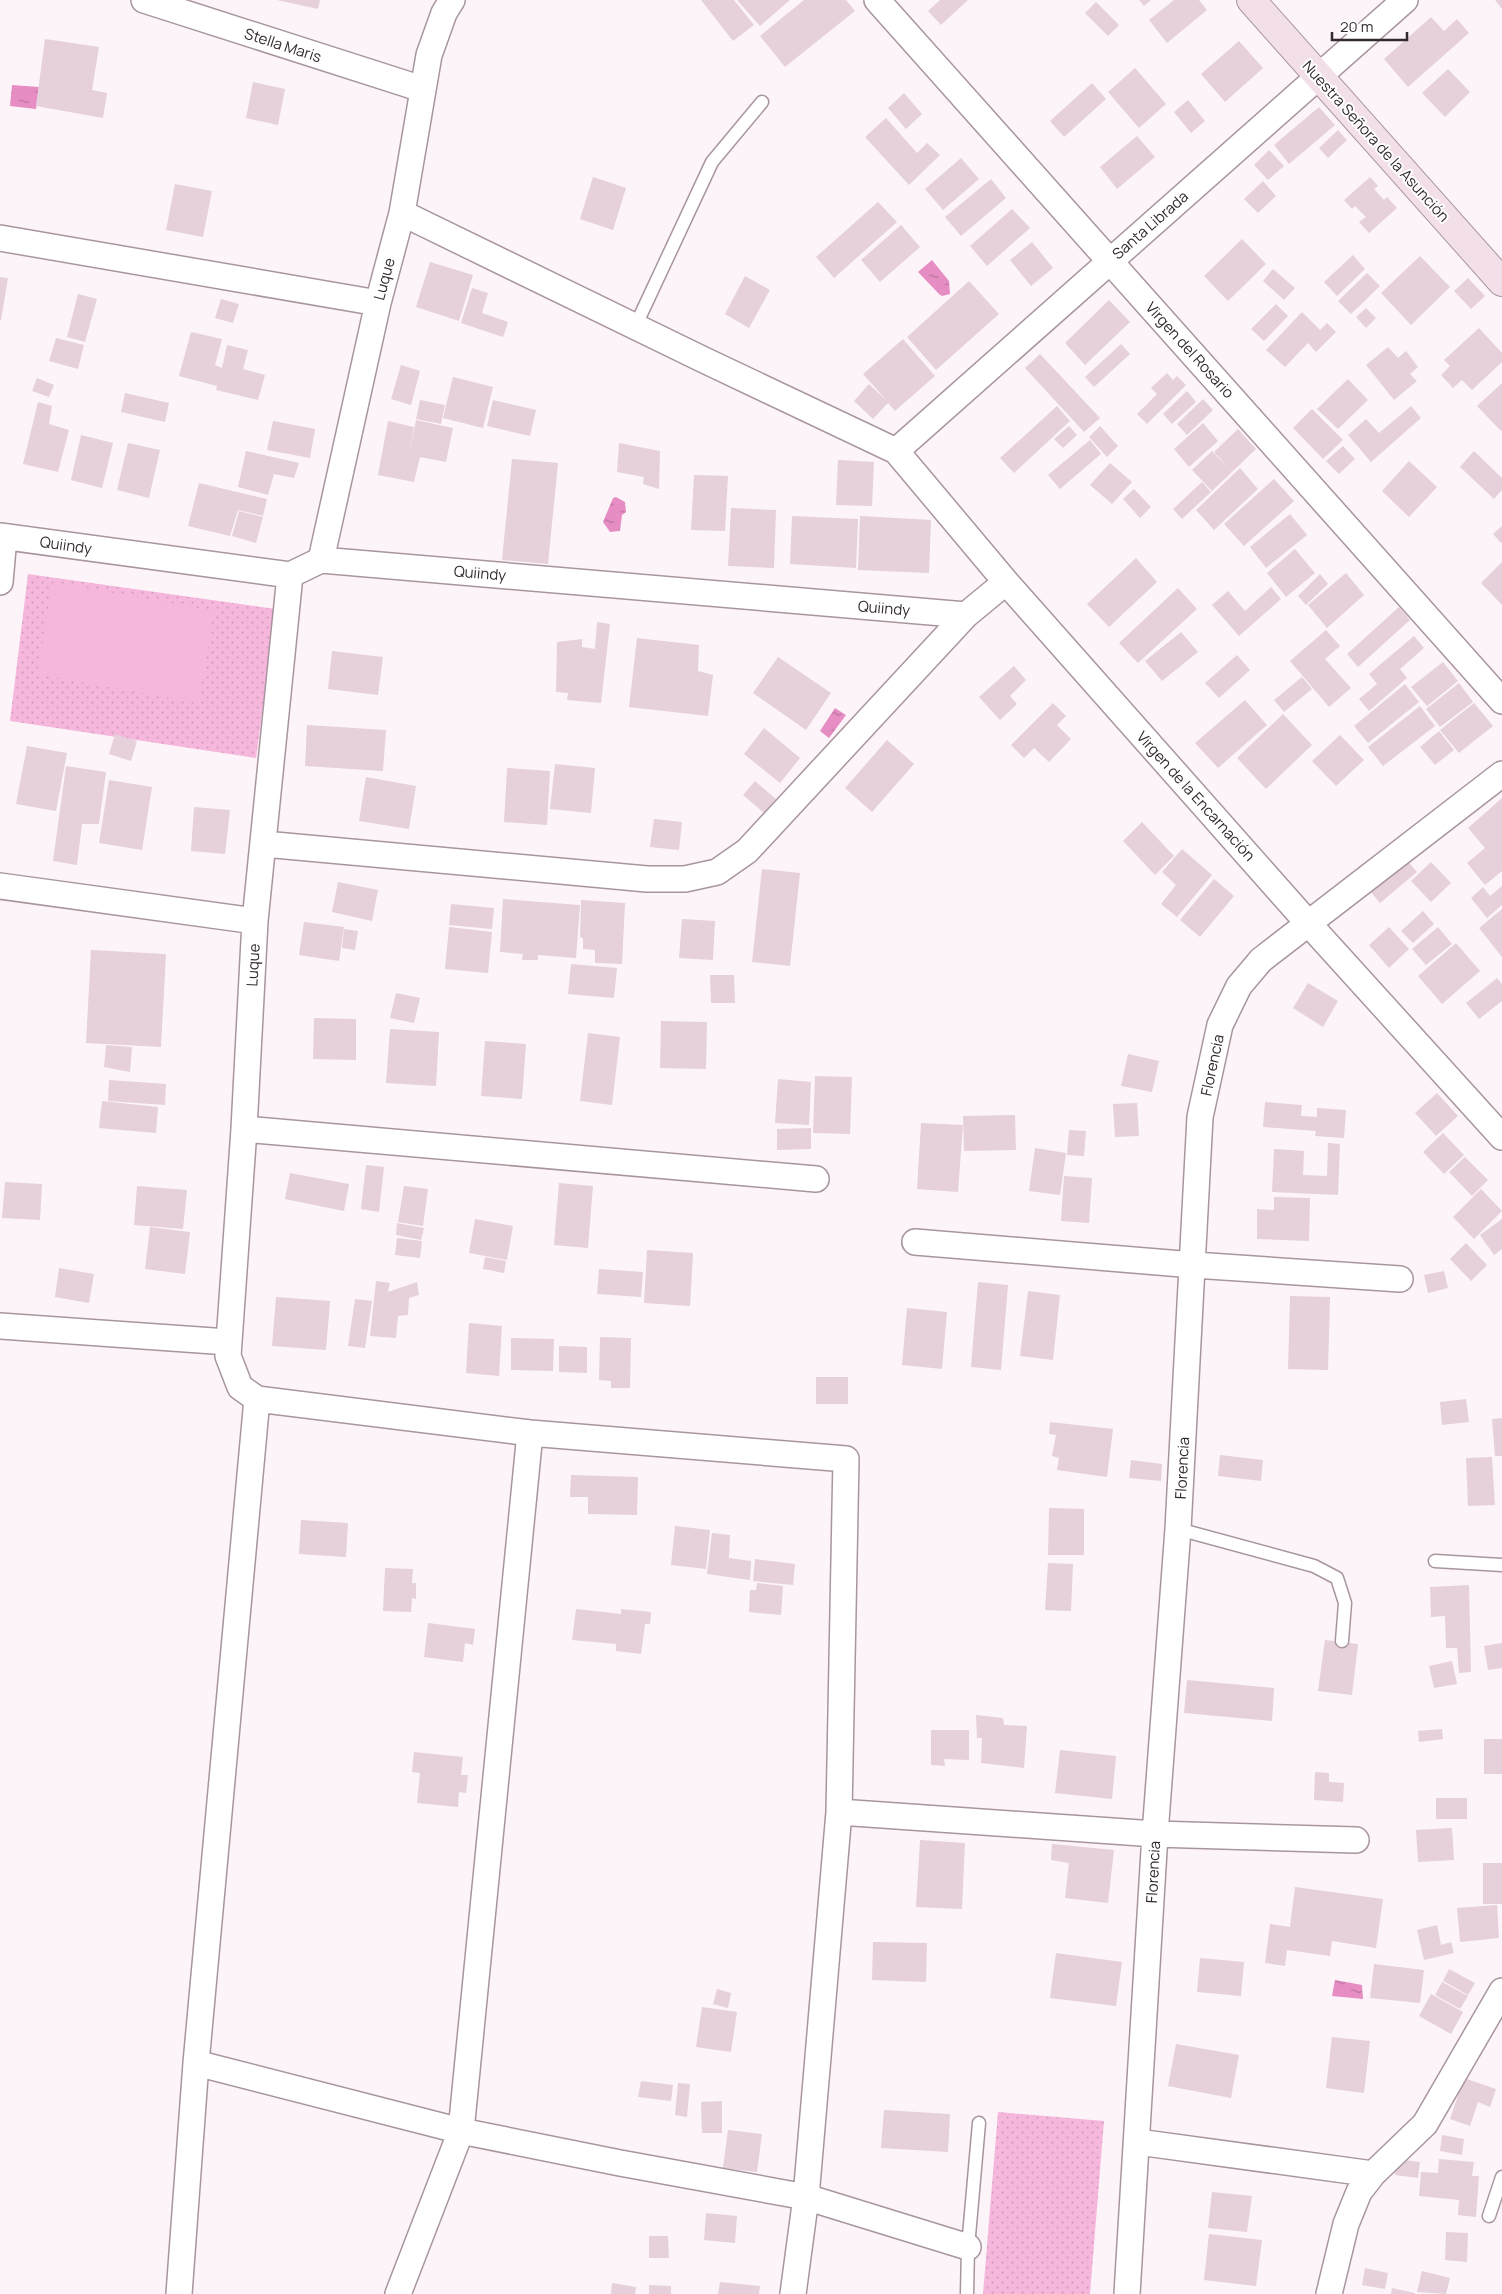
<svg xmlns="http://www.w3.org/2000/svg" width="1502" height="2294" viewBox="0 0 1502 2294" font-family="Manrope,sans-serif">
  <style>
    .park { fill: url(#park-dots) }
    .garden { fill: #f6b7dc }
    .water { fill: url(#water-ripples) }
    .building { fill: #e5d0db }
    .lines { fill: none; stroke-linecap: round; stroke-linejoin: round }
    .lane-casing { stroke: #a895a0; stroke-width: 15 }
    .street-casing { stroke: #a895a0; stroke-width: 28 }
    .secondary-casing { stroke: #a895a0; stroke-width: 30 }
    .lane { stroke: #fff; stroke-width: 12 }
    .street { stroke: #fff; stroke-width: 25 }
    .secondary { stroke: #f2dfea; stroke-width: 28 }
    .labels { text-anchor: middle; dominant-baseline: central; stroke-width: 4; stroke-linejoin: round; paint-order: stroke }
    .street-label { font-size: 15px; fill: #322a2e; stroke: #fff }
  </style>
  <defs>
    <pattern id="park-dots" width="8" height="8" patternUnits="userSpaceOnUse" patternTransform="scale(1.25)"><rect width="8" height="8" fill="#f6b7dc"/><path d="M2 2h.1M6 6h.1" fill="none" stroke="#d39ebd" stroke-width="1.8" stroke-linecap="round"/></pattern>
    <pattern id="water-ripples" width="26" height="14" patternUnits="userSpaceOnUse" patternTransform="scale(1.25)"><rect width="26" height="14" fill="#e68dc3"/><path d="M2 4q2-2 4 0t4 0M15 11q2-2 4 0t4 0" fill="none" stroke="#bb739f"/></pattern>
  </defs>
  <rect width="100%" height="100%" fill="#fdf4f9"/>
  <!-- park -->
  <path class="park" d="M28 574 276 609 256 758 10 721Z
    M998 2112 1104 2121 1090 2294H983Z"/>
  <!-- garden -->
  <path class="garden" d="M53 582 214 611 198 703 37 674Z"/>
  <!-- water -->
  <path class="water" d="M12 85 39 87 36 109 10 106Z
    M932 260 949 281 950 294 942 296 939 294 918 272Z
    M616 497 625 502 626 512 622 515 620 531 610 532 603 522 613 498Z
    M835 708 846 715 829 738 820 731Z
    M1335 1980 1362 1985 1363 1999 1332 1996Z"/>
  <!-- building -->
  <path class="building" d="M277 0H320L318 9Z
    M701 0H734L754 25 733 41Z
    M737 0H790L760 26Z
    M804 0H846L855 11 785 67 760 36Z
    M940 0H968L941 25 928 11Z
    M1139 0H1151L1144 6Z
    M1174 0H1199L1207 10 1167 43 1149 20Z
    M1495 0H1502V9Z
    M1096 2 1119 25 1108 36 1085 13Z
    M1431 17 1444 31 1457 19 1469 33 1408 87 1384 59Z
    M45 39 99 47 92 90 107 93 103 118 36 106Z
    M1239 41 1263 68 1225 102 1201 74Z
    M1135 68 1166 104 1139 128 1108 92Z
    M1448 69 1470 92 1445 117 1422 93Z
    M253 82 285 89 278 125 246 118Z
    M1092 83 1106 99 1064 137 1050 121Z
    M904 93 922 114 906 129 888 108Z
    M1188 100 1205 121 1191 133 1174 112Z
    M1319 107 1335 125 1289 164 1274 145Z
    M886 118 917 153 927 143 940 155 909 185 865 137Z
    M1338 130 1347 140 1328 158 1319 148Z
    M1137 136 1155 157 1117 189 1100 167Z
    M1269 150 1284 166 1268 180 1254 165Z
    M961 158 979 179 943 210 925 189Z
    M593 177 626 188 613 230 580 219Z
    M1370 177 1378 186 1374 189 1384 200 1387 197 1397 208 1369 233 1359 222 1366 217 1355 206 1352 209 1344 200Z
    M991 179 1006 198 961 236 945 217Z
    M1263 181 1276 196 1258 213 1244 199Z
    M175 184 212 191 203 237 166 230Z
    M878 202 897 222 834 278 816 257Z
    M1012 209 1030 228 987 266 970 246Z
    M901 225 920 247 880 282 861 260Z
    M1242 239 1266 264 1228 301 1204 276Z
    M1032 242 1053 268 1031 286 1010 260Z
    M1353 255 1365 269 1337 296 1324 282Z
    M1420 256 1450 287 1411 325 1381 293Z
    M430 262 473 275 459 321 416 307Z
    M1273 269 1295 288 1284 300 1263 281Z
    M1367 273 1380 286 1351 314 1338 301Z
    M745 276 770 290 749 328 725 314Z
    M0 277 8 278 1 320H0Z
    M1468 278 1485 296 1471 309 1454 291Z
    M969 281 999 314 936 370 907 337Z
    M472 288 488 293 482 313 508 322 503 337 461 323Z
    M78 294 97 299 85 342 67 337Z
    M221 299 239 304 233 323 215 318Z
    M1109 300 1130 322 1085 365 1065 343Z
    M1276 304 1288 316 1264 341 1251 329Z
    M1366 308 1376 318 1366 328 1356 317Z
    M1302 312 1320 330 1327 323 1336 332 1316 352 1308 343 1285 367 1266 350Z
    M1479 328 1502 353V362L1472 390 1462 380 1453 388 1441 375 1450 366 1444 360Z
    M191 332 222 339 215 365 222 368 227 345 248 350 243 369 265 375 258 400 216 390 217 386 179 376Z
    M56 338 84 345 78 369 49 361Z
    M903 339 935 376 895 411 888 403 873 419 854 401 869 384 887 401 863 374Z
    M1121 344 1130 354 1094 387 1085 377Z
    M1388 347 1398 358 1406 351 1418 367 1410 374 1417 381 1394 400 1366 365Z
    M1040 354 1100 418 1084 432 1025 368Z
    M401 365 420 371 411 405 391 399Z
    M1167 373 1173 380 1177 376 1186 385 1147 424 1137 414 1157 394 1151 388Z
    M453 377 493 387 483 428 443 418Z
    M37 378 54 385 49 397 32 391Z
    M1348 379 1368 400 1338 429 1317 409Z
    M1502 383V430L1501 431 1477 406Z
    M1187 391 1196 402 1172 424 1163 414Z
    M125 393 169 403 165 422 121 412Z
    M1203 399 1213 410 1187 435 1177 424Z
    M420 400 445 405 441 424 416 419Z
    M493 400 536 410 530 436 487 426Z
    M38 402 52 406 49 424 69 430 58 472 23 464Z
    M1057 406 1070 421 1014 473 1000 458Z
    M1411 406 1421 418 1371 462 1348 435 1366 419 1379 433Z
    M1312 409 1343 440 1323 459 1293 428Z
    M416 420 453 428 446 462 420 457 414 482 378 475 388 421 414 427 409 455Z
    M273 421 315 429 310 458 267 450Z
    M1203 423 1218 441 1189 467 1174 449Z
    M1069 426 1077 435 1063 448 1054 439Z
    M1100 426 1118 446 1107 457 1089 437Z
    M1238 429 1256 449 1232 472 1214 452Z
    M81 435 113 443 102 488 71 480Z
    M1090 440 1101 454 1060 489 1048 475Z
    M128 443 160 450 149 498 117 490Z
    M619 443 660 451 659 489 643 484 644 477 617 472Z
    M1343 446 1355 459 1339 474 1326 461Z
    M246 451 299 463 294 478 274 474 268 495 238 487Z
    M1212 451 1232 472 1212 491 1192 470Z
    M1474 451 1502 478V490L1494 499 1460 467Z
    M512 459 558 463 548 564 502 560Z
    M838 460 874 462 872 506 836 505Z
    M1409 461 1437 487 1409 517 1382 491Z
    M1110 463 1132 482 1112 504 1090 485Z
    M1240 468 1258 489 1214 530 1196 510Z
    M694 475 728 476 725 531 691 530Z
    M1274 479 1294 501 1244 546 1224 524Z
    M1202 482 1211 492 1182 519 1173 509Z
    M199 483 267 499 263 516 238 510 230 536 188 526Z
    M1134 489 1151 507 1140 518 1123 499Z
    M731 508 776 510 774 568 728 566Z
    M239 511 263 517 256 543 232 536Z
    M1290 514 1307 535 1266 568 1250 547Z
    M792 516 858 519 856 568 790 564Z
    M860 516 931 520 929 573 858 570Z
    M1502 526V542L1501 543 1493 534Z
    M1295 549 1315 573 1286 597 1267 573Z
    M1136 558 1157 582 1109 627 1087 604Z
    M1502 562V605L1481 583Z
    M1346 573 1364 595 1327 628 1308 605Z
    M1320 574 1328 584 1306 605 1298 596Z
    M1271 587 1281 599 1239 636 1212 605 1228 591 1245 611Z
    M1178 588 1197 609 1138 663 1119 643Z
    M1399 607 1410 620 1358 667 1347 654Z
    M597 622 610 624 601 703 567 700 568 693 556 692 557 642 582 639V647L595 649Z
    M1326 630 1340 646 1325 659 1351 688 1329 707 1290 661Z
    M1181 632 1198 652 1162 681 1145 661Z
    M1414 636 1424 648 1400 669 1407 678 1369 711 1359 699 1377 684 1369 674Z
    M637 638 699 645 698 671 713 675 708 716 629 707Z
    M332 651 383 657 378 695 328 689Z
    M1237 655 1250 670 1219 698 1205 683Z
    M778 657 831 693 806 730 753 693Z
    M1443 662 1458 681 1427 706 1411 687Z
    M1014 666 1026 680 1010 696 1017 704 1000 720 979 697Z
    M1302 677 1312 689 1284 712 1274 700Z
    M1459 683 1473 702 1440 727 1426 709Z
    M1405 684 1419 702 1368 743 1354 726Z
    M1245 700 1267 725 1218 768 1195 743Z
    M1053 703 1066 716 1057 725 1071 739 1049 762 1034 748 1024 758 1011 745Z
    M1474 703 1493 726 1459 753 1440 730Z
    M1420 706 1435 726 1383 766 1368 747Z
    M1283 714 1312 745 1266 789 1237 758Z
    M307 725 386 730 383 771 305 766Z
    M764 728 800 758 780 783 744 754Z
    M1439 731 1454 750 1435 765 1420 747Z
    M115 734 137 741 131 761 109 754Z
    M1340 735 1364 760 1336 786 1312 761Z
    M887 740 914 764 872 812 845 788Z
    M27 746 67 753 56 811 16 804Z
    M555 764 595 768 591 813 550 809Z
    M66 766 106 772 99 824H82L77 865 53 861Z
    M507 768 550 771 547 825 504 822Z
    M366 777 416 786 409 829 359 821Z
    M109 780 152 787 142 850 99 843Z
    M755 781 776 799 764 813 743 795Z
    M1502 798V871L1485 885 1467 863 1485 848 1468 828Z
    M194 807 230 810 225 854 191 851Z
    M654 819 682 822 679 850 650 847Z
    M1142 822 1174 856 1155 875 1123 841Z
    M1182 849 1212 875 1177 917 1161 904 1176 885 1162 872Z
    M1407 860 1417 872 1380 903 1370 891Z
    M1431 862 1451 883 1431 902 1411 881Z
    M762 869 800 873 790 966 752 962Z
    M1214 879 1234 896 1200 937 1180 920Z
    M338 882 378 890 372 921 332 912Z
    M1502 886V905L1487 918 1471 898 1483 887 1490 896Z
    M503 899 580 905 576 958 538 955V960H522L523 954 500 952Z
    M581 900 625 903 622 964 595 963V950L583 949V938L580 937Z
    M451 904 494 908 492 929 449 925Z
    M1502 909V957L1479 928Z
    M1423 911 1434 924 1413 943 1401 931Z
    M682 919 715 921 713 960 679 958Z
    M304 922 344 927 339 961 299 955Z
    M449 927 492 932 488 973 445 969Z
    M1389 927 1409 949 1389 968 1369 945Z
    M1438 927 1452 944 1426 965 1412 949Z
    M344 929 358 931 355 950 342 948Z
    M1456 943 1480 971 1442 1004 1418 976Z
    M91 950 166 954 161 1047 86 1043Z
    M571 964 617 968 614 998 568 994Z
    M710 975H734L735 1003H711Z
    M1497 978 1502 984V1001L1479 1019 1466 1003Z
    M1308 983 1338 1001 1323 1027 1293 1008Z
    M396 993 420 998 414 1023 390 1018Z
    M314 1018 356 1019V1060L313 1059Z
    M661 1021 707 1022 706 1069 660 1068Z
    M390 1029 439 1032 436 1086 386 1083Z
    M588 1033 620 1037 612 1105 580 1101Z
    M485 1041 526 1044 522 1099 481 1096Z
    M106 1045 132 1047 130 1072 104 1067Z
    M1128 1054 1159 1061 1152 1092 1121 1086Z
    M815 1076 852 1077 850 1134 813 1133Z
    M778 1079 811 1082 809 1125 775 1123Z
    M109 1080 166 1084 165 1105 108 1101Z
    M1437 1093 1458 1116 1436 1136 1415 1113Z
    M102 1101 158 1107 156 1133 99 1128Z
    M1265 1102 1302 1105 1301 1116 1317 1117V1108L1346 1110 1344 1138 1315 1136 1316 1131 1263 1127Z
    M1137 1103 1139 1136 1115 1137 1113 1104Z
    M1015 1115 1016 1150 964 1151 963 1116Z
    M921 1123 963 1125 958 1192 917 1189Z
    M811 1128V1149L777 1150V1129Z
    M1069 1130 1086 1131 1084 1156 1067 1155Z
    M1443 1133 1464 1155 1444 1174 1423 1152Z
    M1328 1143 1340 1144 1338 1195 1272 1192 1274 1149 1304 1151 1303 1175 1327 1176Z
    M1035 1148 1066 1153 1060 1195 1029 1191Z
    M1465 1157 1488 1180 1472 1196 1449 1172Z
    M366 1165 384 1167 379 1212 361 1209Z
    M290 1173 349 1184 344 1211 285 1199Z
    M1064 1176 1092 1178 1089 1223 1061 1221Z
    M5 1182 42 1184 40 1220 2 1218Z
    M559 1183 593 1186 588 1248 554 1245Z
    M137 1186 187 1190 183 1229 134 1225Z
    M404 1186 428 1189 423 1226 398 1222Z
    M1481 1189 1502 1211 1474 1239 1453 1217Z
    M1274 1197 1310 1198 1309 1241 1257 1239V1209L1274 1210Z
    M475 1219 513 1226 507 1260 469 1253Z
    M1502 1219V1249L1494 1255 1480 1235Z
    M397 1223 424 1228 421 1240 396 1235Z
    M150 1227 190 1232 185 1274 145 1269Z
    M397 1238 422 1241 420 1258 395 1255Z
    M1466 1243 1487 1265 1471 1281 1450 1259Z
    M647 1250 693 1253 690 1306 644 1303Z
    M485 1257 506 1261 504 1273 483 1269Z
    M59 1268 94 1274 89 1303 55 1297Z
    M599 1269 643 1272 641 1297 597 1294Z
    M1444 1271 1448 1288 1428 1293 1424 1275Z
    M376 1281 390 1283 388 1292 417 1282 419 1295 409 1298 408 1315 398 1316 396 1338 370 1336Z
    M978 1282 1008 1285 1001 1370 971 1367Z
    M1028 1291 1060 1295 1053 1360 1020 1356Z
    M1290 1296 1330 1297 1328 1370 1288 1369Z
    M276 1297 330 1301 326 1350 272 1346Z
    M355 1299 372 1301 365 1348 348 1346Z
    M907 1308 947 1312 942 1369 902 1365Z
    M469 1323 502 1326 499 1376 466 1373Z
    M600 1337 631 1338 630 1388H611V1381L599 1380Z
    M511 1338 554 1339 553 1371 511 1370Z
    M559 1346 587 1347V1373L559 1372Z
    M816 1377H848V1404H816Z
    M1466 1399 1469 1422 1442 1425 1440 1402Z
    M1502 1418V1456H1495L1492 1419Z
    M1050 1422 1113 1429 1107 1477 1057 1470 1059 1458 1052 1456 1056 1435 1049 1434Z
    M1220 1455 1263 1460 1261 1481 1218 1476Z
    M1492 1457 1495 1505 1468 1506 1466 1458Z
    M1131 1460 1162 1464 1161 1481 1129 1478Z
    M571 1475 638 1477 637 1515 588 1514V1497H570Z
    M1049 1508 1084 1509V1555H1048Z
    M301 1520 348 1523 346 1557 299 1554Z
    M675 1526 710 1530 706 1569 671 1565Z
    M712 1533 730 1535 729 1558 751 1561 750 1580 707 1574Z
    M755 1559 795 1564 793 1585 753 1581Z
    M1048 1563 1073 1564 1071 1611 1045 1610Z
    M385 1568 413 1569 412 1583H416V1599L412 1598 411 1612 383 1611Z
    M757 1583 783 1586 781 1615 749 1612 750 1590H756Z
    M1469 1585 1471 1672 1459 1673 1457 1648H1446L1445 1616 1431 1617 1430 1587Z
    M576 1609 621 1614V1609L651 1612 650 1624H645L641 1654 616 1651V1644L572 1640Z
    M428 1623 475 1629 473 1645 465 1643 463 1662 424 1657Z
    M1325 1640 1358 1644 1352 1695 1318 1691Z
    M1502 1643V1668L1488 1670 1484 1646Z
    M1452 1661 1457 1684 1434 1688 1429 1666Z
    M1187 1680 1274 1688 1272 1721 1184 1713Z
    M976 1715 1003 1718 1004 1725 1027 1726 1024 1768 981 1763 982 1738H977Z
    M1442 1729 1443 1739 1419 1742 1418 1731Z
    M931 1730H969V1760L944 1759 945 1766 931 1765Z
    M1484 1739H1502V1774H1484Z
    M1060 1750 1116 1756 1112 1799 1055 1793Z
    M414 1752 463 1757 461 1775H468L466 1793 459 1792 458 1807 417 1803 420 1773 412 1772Z
    M1315 1772 1329 1773V1782L1344 1783 1343 1802 1314 1800Z
    M1436 1798H1467V1819H1436Z
    M1452 1828 1454 1860 1418 1862 1416 1830Z
    M920 1840 965 1843 962 1909 916 1907Z
    M1052 1844 1114 1850 1108 1903 1065 1898 1069 1863 1051 1860Z
    M1483 1863H1502V1904H1483Z
    M1295 1887 1383 1899 1376 1948 1332 1941 1330 1956 1287 1950 1285 1966 1265 1963 1270 1924 1290 1927Z
    M1497 1905 1499 1938 1460 1942 1457 1908Z
    M1437 1925 1441 1945 1451 1942 1454 1953 1424 1960 1417 1930Z
    M873 1942 927 1943 926 1982 872 1980Z
    M1056 1953 1122 1962 1116 2006 1050 1998Z
    M1200 1958 1244 1962 1241 1996 1197 1992Z
    M1374 1964 1424 1970 1420 2003 1370 1998Z
    M1449 1969 1475 1983 1468 1995 1443 1981Z
    M1442 1982 1468 1996 1460 2009 1435 1995Z
    M717 1989 731 1993 728 2008 713 2004Z
    M1431 1994 1463 2012 1451 2034 1419 2016Z
    M702 2007 737 2012 731 2052 696 2047Z
    M1332 2037 1370 2041 1364 2093 1326 2088Z
    M1176 2044 1239 2055 1231 2098 1168 2086Z
    M1464 2078 1496 2089 1490 2107 1478 2102 1470 2126 1450 2119Z
    M641 2081 673 2085 671 2101 638 2097Z
    M678 2083 690 2084 687 2117 675 2115Z
    M722 2101V2133H702L701 2102Z
    M884 2110 950 2114 948 2152 881 2148Z
    M728 2130 762 2134 757 2172 723 2168Z
    M1442 2135 1464 2139 1462 2155 1440 2151Z
    M1397 2159 1420 2162 1418 2178 1395 2175Z
    M1439 2159 1474 2162 1472 2176H1479L1476 2217 1458 2215 1459 2200 1419 2196 1421 2172 1438 2173Z
    M1212 2192 1252 2196 1247 2232 1208 2228Z
    M706 2213 737 2216 735 2243 704 2240Z
    M1446 2232 1468 2233 1467 2262 1445 2260Z
    M1209 2234 1262 2240 1256 2286 1204 2280Z
    M649 2236H668L669 2258H649Z
    M1365 2268 1388 2273 1385 2289 1362 2285Z
    M1422 2271 1450 2278 1446 2294 1417 2292Z
    M720 2282 760 2286 759 2294H718Z
    M612 2283 636 2287 635 2294H611Z
    M649 2285 671 2286V2294H649Z
    M1392 2288 1415 2293V2294H1391Z"/>
  <g class="lines">
    <!-- lane casing -->
    <g class="lane-casing">
      <path id="lane" d="M635 327 712 162 762 102
        M1178 1529 1314 1566 1337 1578 1345 1603 1342 1641
        M1435 1561 1502 1565
        M1489 2216 1502 2177
        M967 2294 968 2247 979 2123"/>
    </g>
    <!-- street casing -->
    <g class="street-casing">
      <path id="street" d="M144 0 422 89
        M877 0 1502 701
        M402 213 704 360 896 451 1006 582 1308 923 1502 1137
        M0 238 378 303
        M896 451 1405 0
        M0 536 290 575 321 560 966 615
        M321 560 378 303 402 213 429 55 444 13 452 0
        M0 582 4 537
        M264 844 647 879H685L717 872 747 851 966 615 1006 582
        M0 886 255 921
        M244 1129 816 1179
        M915 1242 1194 1265 1400 1279
        M0 1326 228 1342
        M257 1399 530 1433 846 1459 839 1812 806 2197 793 2294
        M839 1812 1155 1834 1356 1840
        M196 2063 461 2131 620 2163 806 2197 968 2247
        M1138 2142 1373 2174
        M179 2294 196 2063 257 1399 240 1387 228 1356 244 1129 255 921 290 575
        M398 2294 461 2131 530 1433
        M1127 2294 1155 1834 1178 1529 1200 1117 1220 1025 1239 986 1261 960 1502 774
        M1329 2294 1346 2224 1359 2192 1373 2174 1425 2124 1502 1991"/>
    </g>
    <!-- secondary casing -->
    <g class="secondary-casing">
      <path id="secondary" d="M1251 0 1502 282"/>
    </g>
    <!-- lane -->
    <use href="#lane" class="lane"/>
    <!-- street -->
    <use href="#street" class="street"/>
    <!-- secondary -->
    <use href="#secondary" class="secondary"/>
  </g>
  <g class="labels">
    <!-- street labels -->
    <g class="street-label">
      <text transform="translate(283 45) rotate(18)">Stella Maris</text>
      <text transform="translate(1376 141) rotate(48)">Nuestra Señora de la Asunción</text>
      <text transform="translate(1150 225) rotate(-41)">Santa Librada</text>
      <text transform="translate(384 279) rotate(-75)">Luque</text>
      <text transform="translate(1190 350) rotate(48)">Virgen del Rosario</text>
      <text transform="translate(66 545) rotate(8)">Quiindy</text>
      <text transform="translate(480 573) rotate(5)">Quiindy</text>
      <text transform="translate(884 608) rotate(5)">Quiindy</text>
      <text transform="translate(1196 796) rotate(48)">Virgen de la Encarnación</text>
      <text transform="translate(253 965) rotate(-87)">Luque</text>
      <text transform="translate(1212 1065) rotate(-78)">Florencia</text>
      <text transform="translate(1182 1468) rotate(-87)">Florencia</text>
      <text transform="translate(1153 1872) rotate(-87)">Florencia</text>
    </g>
  </g>
  <!-- scale -->
  <path d="M1332 32v8h75v-8" fill="none" stroke="#322a2e" stroke-width="2.5"/>
  <text x="1340" y="32" font-size="15" fill="#322a2e" stroke="#ffffff" stroke-width="4" paint-order="stroke">20 m</text>
</svg>
